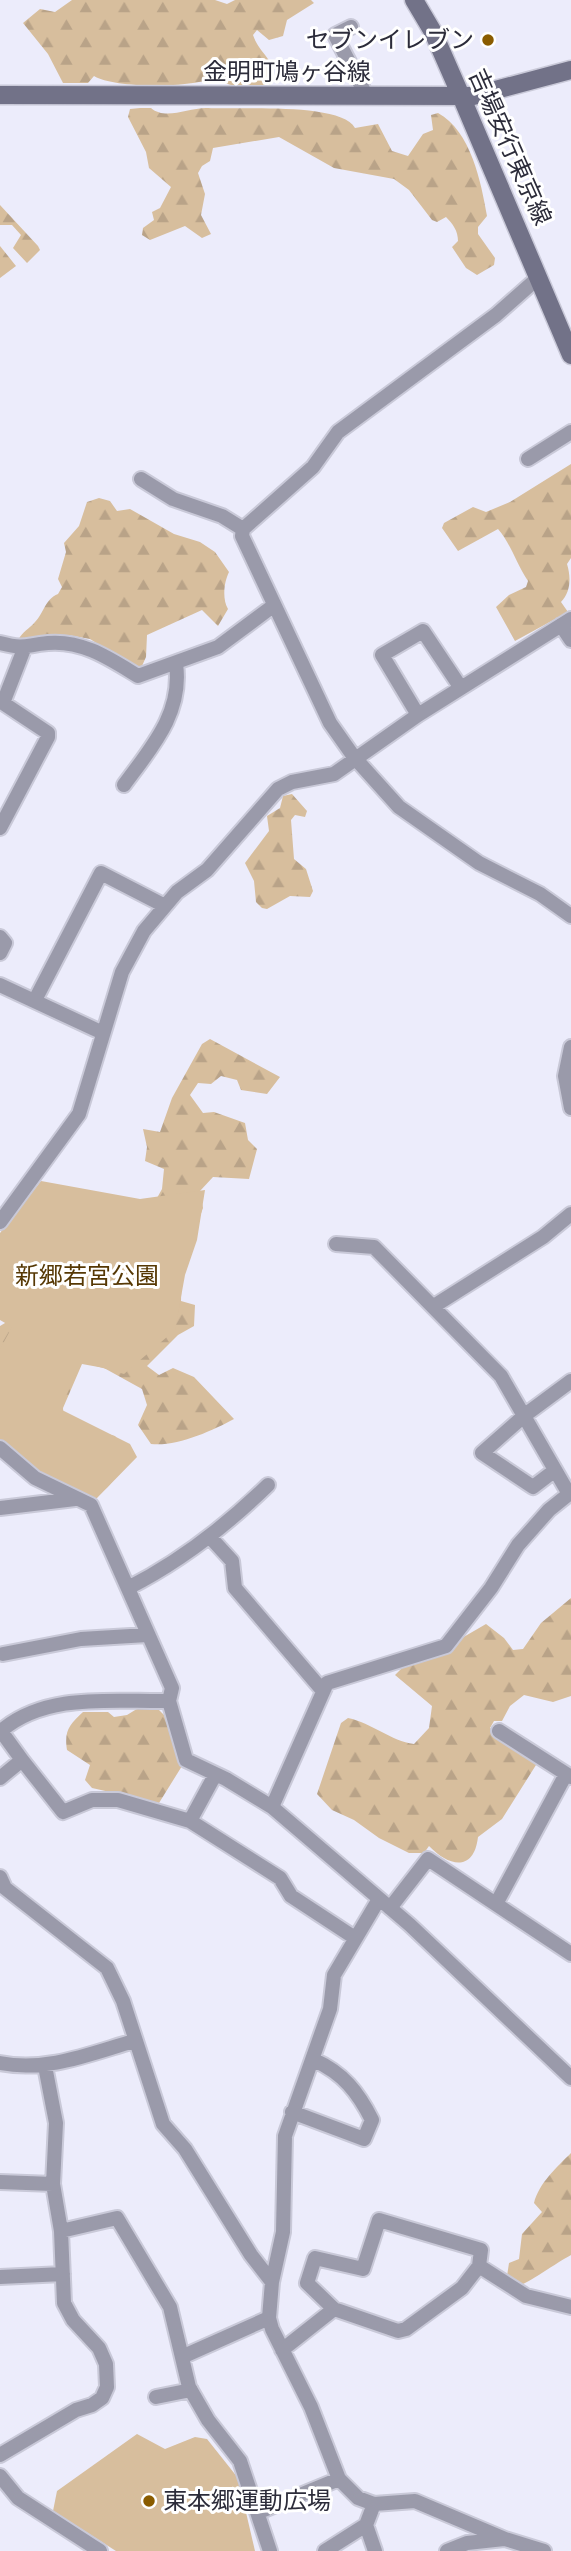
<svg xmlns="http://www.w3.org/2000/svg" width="571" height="2551" viewBox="0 0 571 2551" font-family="Karla,'Noto Sans JP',sans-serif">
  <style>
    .forest { fill: url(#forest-firs) }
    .park { fill: #d7be9d }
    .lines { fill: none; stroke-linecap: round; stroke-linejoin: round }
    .minor-casing { stroke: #c9c9d8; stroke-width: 18 }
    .secondary-casing { stroke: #c9c9d8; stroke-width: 21 }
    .minor { stroke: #9a9aaa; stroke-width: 14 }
    .secondary { stroke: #727288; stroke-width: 18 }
    .poi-dot { fill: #8a5c00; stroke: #fff; stroke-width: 2.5 }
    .labels { text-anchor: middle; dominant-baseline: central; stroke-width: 6; stroke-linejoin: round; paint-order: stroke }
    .poi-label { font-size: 24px; fill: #2c2c3a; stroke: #fff; text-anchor: end }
    .street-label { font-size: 24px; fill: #2c2c3a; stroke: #fff }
    .park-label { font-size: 24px; fill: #563804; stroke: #fff }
  </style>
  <defs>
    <pattern id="forest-firs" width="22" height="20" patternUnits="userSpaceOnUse" patternTransform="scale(1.75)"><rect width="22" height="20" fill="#d7be9d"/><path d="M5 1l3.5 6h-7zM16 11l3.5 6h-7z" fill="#b9a388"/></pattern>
  </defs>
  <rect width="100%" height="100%" fill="#ececfb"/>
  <!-- forest -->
  <path class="forest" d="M72 0H215L227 4 235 0H311L314 3 287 20 283 36 269 40 257 30 253 35C260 56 281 62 270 85 254 87 228 90 217 77 194 88 115 89 94 76L88 83H63L48 54 23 23 40 9 55 12Z
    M140 108H151C166 121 189 107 208 108 238 110 341 102 355 128L378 124 392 151 408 156 423 134 433 130 431 115 438 113C471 131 481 182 487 216L478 227V234L495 258 494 265 477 275 466 268 452 247 458 241C458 231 453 224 446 217L437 222 432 220 409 190 394 179 334 168 279 137 213 148 210 161 202 166 198 173 205 194 201 215 211 234 202 238 185 226 150 240 142 235 143 228 154 220 152 212 160 208 171 187 149 168 146 152 128 117 130 109Z
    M0 205 38 246 40 250 27 263 13 248 21 235 12 225H0Z
    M0 246 16 266 0 278Z
    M571 464V558L567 564C571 577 571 592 561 602L568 612 515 641 496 607 509 595 526 587 528 581C516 563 511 544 498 529L458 551 442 528 444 523 473 507 486 512 510 502Z
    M99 498 110 501 117 511 130 509 174 534 200 542 215 552 229 572C224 582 222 599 228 609L218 626 202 610 147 635 146 657 142 666 135 667 90 639 68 635 18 640C23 631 29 629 35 622 44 613 45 599 58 594L62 587 58 579 66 552 64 543 79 526 87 502Z
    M292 794 307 811 305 817 295 815 291 820 294 859 306 869 313 891 310 897 290 896 267 909 262 908 256 902 254 881 245 863 269 831 267 816 280 808 283 796Z
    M210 1039 280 1077 267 1094 241 1090 237 1080 221 1076 211 1084 198 1083 190 1095 203 1113 214 1112 245 1123 248 1140 257 1149 249 1179 213 1177 200 1191 203 1208 182 1266 181 1301 195 1305 194 1326 178 1335 147 1366 159 1375 173 1368 194 1377 234 1419C212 1431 176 1447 151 1444L138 1425 147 1405 142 1389 104 1368 82 1364 63 1408 64 1422 115 1436 124 1448C119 1473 114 1489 89 1498L0 1355V1326L5 1323V1314L139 1205 157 1198 162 1189 164 1169 145 1161 147 1147 143 1129 160 1132 172 1098 202 1044Z
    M571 1598V1696L553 1702 524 1695 510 1706 502 1721H494L490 1728 531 1754 536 1765 502 1819 478 1837C474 1872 449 1867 429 1846L424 1853H409L379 1838 354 1820 332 1810 317 1794 341 1723 348 1718C372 1723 391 1741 414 1744L429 1728 432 1706 395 1675 404 1666 424 1660 486 1624 504 1638 513 1650 523 1649 541 1623Z
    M140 1707H156L164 1715 182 1766 159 1803 92 1788 85 1780 90 1765 67 1750C64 1731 69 1725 83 1712H108L114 1717 127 1715Z
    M571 2153V2255C556 2263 529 2283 516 2287L507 2276 509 2263 519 2259 522 2234 542 2212 534 2203C539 2183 557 2167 571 2153Z"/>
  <!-- park -->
  <path class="park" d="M41 1181 140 1199 205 1190 197 1240 185 1275 175 1330 124 1374 82 1362 60 1409 130 1444 137 1457 97 1498 89 1502 56 1487 0 1447V1349L12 1327 0 1320V1233Z
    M137 2434 165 2449 195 2437 207 2439 238 2478 255 2551H116L53 2511 57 2491Z"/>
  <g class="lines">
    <!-- minor casing -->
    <g class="minor-casing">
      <path id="minor" d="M351 27 335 35 367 97
        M539 277 496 315 338 432 313 467 243 529 242 536 330 723 354 757 399 807 479 863 540 894 571 916
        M528 459 571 432
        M141 479 173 499 222 516 243 529
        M561 625 571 640
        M0 643C27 650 24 645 48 643 83 640 110 659 138 676L218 647 273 606
        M418 715 382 655 423 631 461 688
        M124 785C151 748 183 713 176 664
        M0 828 48 737V733L3 703 24 649
        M0 937 5 943 0 953
        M0 985 103 1033
        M35 1000 101 873 165 906
        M571 1047 565 1076 571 1108
        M0 1222 79 1114 122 972 144 931 177 892 207 870 278 789 292 782 334 774 418 715 571 619
        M434 1306 543 1237 571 1214
        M0 1448 35 1478 91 1505 172 1688 169 1701 186 1760 226 1779 272 1807 410 1925 571 2078
        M554 1471 533 1487 482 1453 525 1415 571 1381
        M0 1508 75 1499
        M210 1537 232 1561 235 1588 323 1691
        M128 1588C181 1561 225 1527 268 1485
        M3 1654 81 1639 147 1635
        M499 1731 571 1777
        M22 1760 1 1731C46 1692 113 1702 169 1701
        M0 1778 22 1760 63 1812 92 1800H118L190 1821 280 1878 291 1896 355 1938
        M272 1807 327 1683 446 1646 491 1588 518 1545 549 1510 569 1494 501 1376 374 1247 336 1244
        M190 1821 215 1775
        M0 1877 5 1888 107 1968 123 2001 163 2124 185 2149 251 2255 272 2282 269 2318 272 2329 311 2407 339 2479 358 2498 374 2504
        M496 1904 566 1774
        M390 1908 428 1859 571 1954
        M0 2063C47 2072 89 2054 134 2041
        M292 2112 364 2139 372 2120C358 2092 343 2073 314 2060
        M0 2182 53 2184
        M61 2231 117 2218 170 2307 189 2387 208 2420 240 2461 270 2551
        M0 2277 63 2274
        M272 2282 283 2232 285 2136 330 2009 334 1975 379 1899
        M334 2309 307 2283 315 2258 363 2269 379 2220 481 2250 479 2266
        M282 2350 334 2309 398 2331 406 2329 462 2288 479 2266 526 2296 571 2307
        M184 2356 269 2318
        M156 2397 191 2390
        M0 2455 76 2410 92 2405 102 2398 107 2387 106 2364 99 2348 73 2320 64 2303 61 2231 53 2184 56 2123 45 2066
        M0 2476 18 2498 100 2551
        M259 2512 339 2479
        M366 2525 375 2551
        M325 2551 366 2525 374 2504 415 2501 505 2539 544 2551
        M447 2551 467 2543 504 2539"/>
    </g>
    <!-- secondary casing -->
    <g class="secondary-casing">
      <path id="secondary" d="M414 0 433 32 461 96 571 355
        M0 95 473 96 571 70"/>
    </g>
    <!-- minor -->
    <use href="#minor" class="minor"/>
    <!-- secondary -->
    <use href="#secondary" class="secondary"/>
  </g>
  <!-- markers -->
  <g class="poi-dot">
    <circle cx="488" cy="40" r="7"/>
    <circle cx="149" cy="2501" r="7"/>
  </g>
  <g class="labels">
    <!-- poi labels -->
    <g class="poi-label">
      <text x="474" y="40">セブンイレブン</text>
      <text x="163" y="2501" text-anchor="start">東本郷運動広場</text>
    </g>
    <!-- street labels -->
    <g class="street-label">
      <text x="287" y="72">金明町鳩ヶ谷線</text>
      <text transform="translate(510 147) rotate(66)">吉場安行東京線</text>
    </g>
    <!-- park labels -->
    <g class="park-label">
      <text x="87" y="1276">新郷若宮公園</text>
    </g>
  </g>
</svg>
